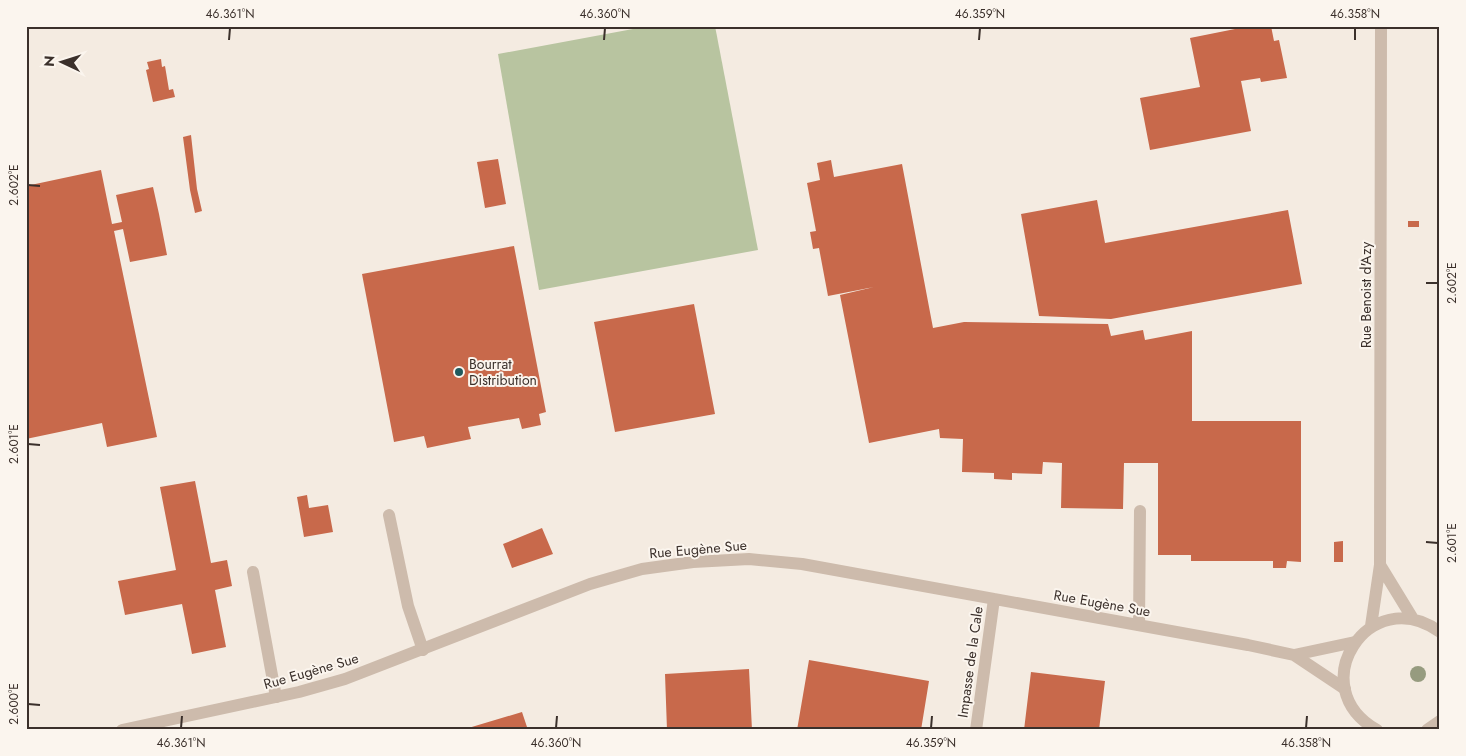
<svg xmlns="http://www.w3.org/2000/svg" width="1466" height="756" viewBox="0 0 1466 756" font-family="Jost,sans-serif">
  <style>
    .green { fill: #b8c4a0 }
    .building { fill: #c8694b }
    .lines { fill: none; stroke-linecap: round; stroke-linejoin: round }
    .service { stroke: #cdbbac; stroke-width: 12 }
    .minor { stroke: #cdbbac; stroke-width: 12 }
    .tertiary { stroke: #cdbbac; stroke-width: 12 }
    .tree { fill: #969b7f }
    .ticks { fill: none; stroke: #3b302b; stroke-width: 2 }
    .poi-dot { fill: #1f5a5e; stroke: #fbf5ee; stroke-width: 2 }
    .labels { text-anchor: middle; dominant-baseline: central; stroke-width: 4; stroke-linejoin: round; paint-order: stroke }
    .street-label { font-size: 14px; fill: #3b302b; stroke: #fbf5ee }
    .poi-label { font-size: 14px; fill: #3b302b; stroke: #fbf5ee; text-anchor: start }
    .neatline { fill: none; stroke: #3b302b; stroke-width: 2 }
    .ticks-label { font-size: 12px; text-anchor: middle; fill: #3b302b }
  </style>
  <rect width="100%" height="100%" fill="#f4ebe1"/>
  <!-- green -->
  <path class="green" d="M649 26H715L758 250 539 290 498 54Z"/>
  <!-- building -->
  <path class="building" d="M1250 26H1271L1274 41 1279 40 1287 78 1261 82 1260 78 1241 81 1251 131 1150 150 1140 98 1200 87 1190 38Z
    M161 59 162 67 165 66 169 90 173 89 175 97 153 102 146 70 149 69 147 62Z
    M191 135 197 189 202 211 195 213 190 190 183 137Z
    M498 159 506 204 485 208 477 162Z
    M831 160 834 177 902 164 933 328 964 322 1108 324 1111 336 1143 330 1145 340 1192 331V421H1301V562L1287 561 1286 568H1273V561H1191V555H1158V463H1124L1123 509 1061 508 1062 463 1043 462 1042 474 1012 473V480L994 479V473L962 472 963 439 940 438 939 429 869 443 840 295 874 287 828 296 819 248 813 249 810 232 816 231 807 183 820 180 817 163Z
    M101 170 112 224 122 222 116 195 153 187 159 214 167 255 130 262 123 229 114 231 157 437 107 447 102 423 26 439V186Z
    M1097 200 1105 243 1288 210 1302 284 1111 319 1039 316 1021 214Z
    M1408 221H1419V227H1408Z
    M514 246 546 412 539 414 541 425 522 429 519 418 468 427 471 439 427 448 424 436 394 442 362 274Z
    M694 304 715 414 615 432 594 322Z
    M195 481 211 563 227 560 232 586 215 590 226 647 192 654 182 604 125 615 118 581 176 570 160 487Z
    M1437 486H1440V508L1437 507Z
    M307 495 309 508 328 505 333 532 304 537 297 497Z
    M542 528 553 554 512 568 503 544Z
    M1343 541V562H1334V542Z
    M809 660 929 681 921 730H797Z
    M749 669 752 730H667L665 674Z
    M1031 672 1105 681 1099 730H1024Z
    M522 712 528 730H466L465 729Z"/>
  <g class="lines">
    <!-- service -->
    <path class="service" d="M389 515 408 606 423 650
      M253 572 276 697
      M1139 625 1140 511"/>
    <!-- minor -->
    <path class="minor" d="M1294 655 1355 642
      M122 730 299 692 345 679 590 584 642 569 693 562 749 559 802 564 1248 645 1294 655 1345 689
      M976 730 994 599"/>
    <!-- tertiary -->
    <path class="tertiary" d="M1380 565 1413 619
      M1371 626 1380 565 1381 26
      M1377 730C1301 687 1369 581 1440 632
      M1427 730 1440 721"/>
  </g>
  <!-- trees -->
  <circle class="tree" cx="1418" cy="674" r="8"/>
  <!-- ticks -->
  <path class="ticks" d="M229 40 230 28M604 40 605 28M979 40 980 28M1355 40V28M28 185 40 186M1426 283H1438M28 444 40 445M1426 542 1438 543M28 704 40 705M181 728 182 716M556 728 557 716M931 728 932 716M1306 728 1307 716"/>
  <!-- markers -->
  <circle class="poi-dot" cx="459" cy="372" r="5"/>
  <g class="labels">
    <!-- street labels -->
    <g class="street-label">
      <text transform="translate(1366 295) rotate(-90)">Rue Benoist d'Azy</text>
      <text transform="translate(698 549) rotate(-5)">Rue Eugène Sue</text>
      <text transform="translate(1102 603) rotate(10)">Rue Eugène Sue</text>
      <text transform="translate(970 662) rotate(-82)">Impasse de la Cale</text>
      <text transform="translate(311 671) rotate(-16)">Rue Eugène Sue</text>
    </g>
    <!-- poi labels -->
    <g class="poi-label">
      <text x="469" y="364">Bourrat<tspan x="469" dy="16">Distribution</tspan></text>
    </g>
  </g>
  <!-- border -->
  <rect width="1466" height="756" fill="none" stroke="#fbf5ee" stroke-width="55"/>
  <!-- north arrow -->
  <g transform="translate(62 62) rotate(274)" stroke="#fbf5ee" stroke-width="4" paint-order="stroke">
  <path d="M0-4L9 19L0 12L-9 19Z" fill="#3b302b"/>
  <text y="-8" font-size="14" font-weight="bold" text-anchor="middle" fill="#3b302b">N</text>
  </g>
  <rect x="28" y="28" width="1410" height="700" class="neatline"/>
  <g class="ticks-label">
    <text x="230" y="18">46.361°N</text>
    <text x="605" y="18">46.360°N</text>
    <text x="980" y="18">46.359°N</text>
    <text x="1355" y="18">46.358°N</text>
    <text transform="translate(14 185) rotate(-90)" y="4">2.602°E</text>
    <text transform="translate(1452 283) rotate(-90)" y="4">2.602°E</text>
    <text transform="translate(14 444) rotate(-90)" y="4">2.601°E</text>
    <text transform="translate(1452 543) rotate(-90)" y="4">2.601°E</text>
    <text transform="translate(14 704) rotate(-90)" y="4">2.600°E</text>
    <text x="181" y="747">46.361°N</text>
    <text x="556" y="747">46.360°N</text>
    <text x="931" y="747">46.359°N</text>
    <text x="1306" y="747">46.358°N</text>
  </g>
</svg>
